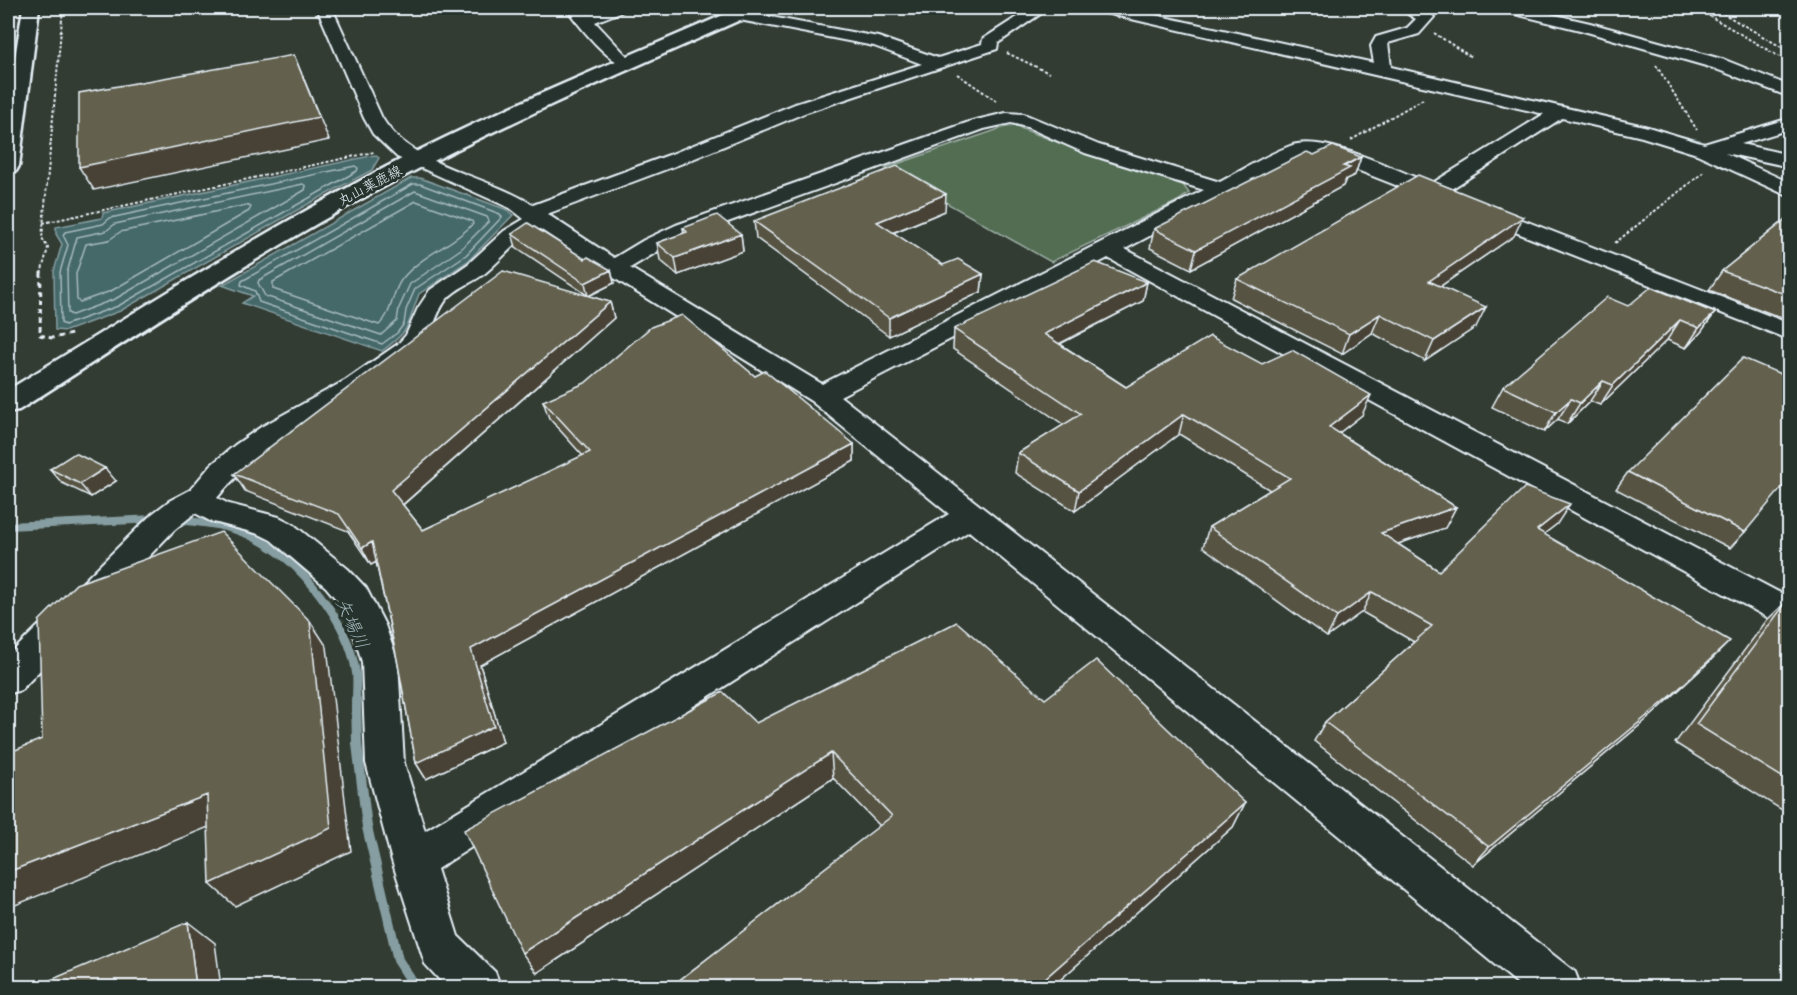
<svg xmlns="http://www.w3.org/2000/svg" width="1797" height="995" viewBox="0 0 1797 995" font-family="Kalam,'Klee One',sans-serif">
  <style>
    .green { fill: #536d53; stroke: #9eafa6; stroke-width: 1.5 }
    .water { fill: #446769; stroke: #869ea2; stroke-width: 1.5 }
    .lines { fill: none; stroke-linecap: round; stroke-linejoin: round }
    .shore { stroke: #a6babf; stroke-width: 1.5 }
    .stream-far2 { stroke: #869ea2; stroke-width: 5 }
    .stream-far1 { stroke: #869ea2; stroke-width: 8 }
    .stream { stroke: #869ea2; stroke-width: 10 }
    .minor-casing { stroke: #e8f1f8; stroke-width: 4 }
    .major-casing { stroke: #e8f1f8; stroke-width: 5 }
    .highway-casing { stroke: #e8f1f8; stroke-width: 5 }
    .path-far1 { stroke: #e8f1f8; stroke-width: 2; stroke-dasharray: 3 2; stroke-linecap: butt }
    .path { stroke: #e8f1f8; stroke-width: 3; stroke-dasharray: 5 4; stroke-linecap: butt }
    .minor { fill: #26332d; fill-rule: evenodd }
    .major { fill: #26332d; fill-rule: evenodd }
    .highway { fill: #26332d; fill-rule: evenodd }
    .wall { fill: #565342; stroke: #e8f1f8; stroke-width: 1.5 }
    .shaded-wall { fill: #464336; stroke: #e8f1f8; stroke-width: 1.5 }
    .building { fill: #64604d; stroke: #e8f1f8; stroke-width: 1.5 }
    .labels { text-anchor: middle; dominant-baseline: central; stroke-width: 6; stroke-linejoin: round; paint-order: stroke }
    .far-street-label { font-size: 14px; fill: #e8f1f8; stroke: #26332d }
    .water-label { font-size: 18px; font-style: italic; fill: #a6babf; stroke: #26332d }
  </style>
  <rect width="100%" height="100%" fill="#323c33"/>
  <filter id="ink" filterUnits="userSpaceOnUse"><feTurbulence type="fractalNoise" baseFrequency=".0167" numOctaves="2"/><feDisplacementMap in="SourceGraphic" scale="12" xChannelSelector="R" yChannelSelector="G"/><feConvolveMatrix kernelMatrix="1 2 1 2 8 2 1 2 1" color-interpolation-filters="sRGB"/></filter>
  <g filter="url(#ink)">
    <!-- green -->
    <path class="green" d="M1015 126 1112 163 1181 182 1189 193 1178 201 1051 262 885 168 1005 127Z"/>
    <!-- water -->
    <path class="water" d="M375 155 379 158 372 170 308 204 120 311 66 331 55 330 54 271 62 244 56 234V227L102 218 103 213Z
      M411 178H420L505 209 513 215 469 260 419 294C406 327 413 328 382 351L242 303 253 296 222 285Z"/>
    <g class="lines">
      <!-- shore -->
      <path class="shore" d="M355 166 358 168 357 171 118 306 65 325 61 323 60 272 68 245 63 235 65 232 103 224 110 218Z
        M303 184 306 186 305 190 115 299 72 315 68 313 67 273 77 237 106 231 115 224Z
        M413 184H420L500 214 502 217 466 255 415 289 406 310 404 324 397 333 382 344 259 302 255 291 241 285 242 281Z
        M415 191 487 217 489 221 461 249 410 284 399 308 397 321 381 335 265 296 258 283 259 280Z
        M416 201 472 221 473 224C452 246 421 255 402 279 391 293 393 313 379 325L273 289V282Z
        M247 205 251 207 249 211 111 291 80 302 77 300 76 274 86 244 109 240 120 232Z"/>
      <!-- stream-far2 -->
      <path class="stream-far2" d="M1678 137 1699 142"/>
      <!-- stream-far1 -->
      <path class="stream-far1" d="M175 520C202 522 230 525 255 538 300 560 349 622 356 673 357 681 356 691 356 700
        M8 526 155 519"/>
      <!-- stream -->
      <path class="stream" d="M356 699 357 744 367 827 398 960 416 988"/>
      <!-- minor casing -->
      <g class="minor-casing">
        <path id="minor" d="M317 8H332L382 118C411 167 487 175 533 205L669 155 795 104 922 64 874 46 729 18 726 15 729 12 734 10 878 37 938 58 982 44 983 39 1031 8H1049L998 43 997 49 807 112 683 163 547 214 614 258 644 240 676 225 972 121 1006 113 1024 114 1099 145 1220 182C1243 170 1266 155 1290 146 1323 133 1398 171 1431 184L1544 114 1105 13 1100 11 1098 8H1123L1374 63 1371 46 1376 37 1407 28 1416 19 1408 14 1417 8H1435L1429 13 1434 17 1419 34 1388 43 1391 67 1648 127 1704 144 1790 118V129L1741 144 1790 155V167L1725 153 1790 183V197L1697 154 1642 137 1562 118 1448 191 1790 324V340L1324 157 1311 154 1302 155 1125 249 1790 598V627L1778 623 1108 258 840 396 1575 972 1581 988H1523L969 531 437 869 458 936 495 972 501 988H447L425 964 392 861 366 763 362 662 351 625 341 605 326 587 271 540 259 534 210 521 195 513 174 530 21 690 8 694V656L152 514 169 501 190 490 211 465 235 445 261 427 346 380 398 344 406 335 418 308 430 290 468 264 504 231 524 219 510 208 397 157 373 134 364 118ZM1011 123 1027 127 1085 153 1204 190 822 384 630 268 660 250 692 235 984 129ZM540 229 606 273 811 401 949 514 425 831 404 763 398 662 385 625 366 588 348 569 293 524 279 517 229 504 217 498C270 432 353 410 415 355 433 339 433 317 446 300 456 288 472 283 484 274 503 259 516 238 540 229Z
          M566 8H582L588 14 605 8H625L623 11 595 22 625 54 636 62 634 66C613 71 578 24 566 8Z
          M673 8H693L685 13 676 11Z
          M1500 8H1525L1590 23 1725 60 1790 86V97L1713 68 1580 30 1503 11Z"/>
      </g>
      <!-- major casing -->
      <g class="major-casing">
        <path id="major" d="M739 8H760L758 12C635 67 511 120 391 183 263 250 141 332 19 410L8 412V390C128 317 247 241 371 175 490 112 616 62 739 8Z"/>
      </g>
      <!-- highway casing -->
      <g class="highway-casing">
        <path id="highway" d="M23 8H39L19 166 16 171 8 173V102Z"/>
      </g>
      <!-- path-far1 -->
      <path class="path-far1" d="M1696 8 1790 63
        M1714 8 1790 52
        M1434 33 1471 57
        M1007 53 1049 73
        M1656 65 1697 130
        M957 74 998 102
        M1351 140 1423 99
        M43 223 374 152
        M1615 243 1705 171
        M41 274 48 248 42 238 63 8"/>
      <!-- path -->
      <path class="path" d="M41 272 40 335 52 338 72 334"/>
      <!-- minor -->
      <use href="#minor" class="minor"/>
      <!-- major -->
      <use href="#major" class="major"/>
      <!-- highway -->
      <use href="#highway" class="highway"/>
    </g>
    <!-- wall -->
    <path class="wall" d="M1314 155 1361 157 1355 175 1346 179 1343 186 1191 269 1150 248 1154 229Z
      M945 211 893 233 943 265 983 274 981 292 889 336 756 238 754 221Z
      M1790 216V321L1709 290 1722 271Z
      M683 228 741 234 743 251 678 275 660 260 657 243 684 233Z
      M512 234 585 259 611 270 614 283 589 296 610 302 614 318 403 505 423 530 583 456 549 418 543 401 755 376 854 444V461L480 665 503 742 426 779 416 763 397 659 376 562 371 565 348 531 245 491 234 474 587 295 516 247Z
      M1514 236 1441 286 1476 327 1425 361 1372 333 1342 354 1231 298 1237 279Z
      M1147 282 1143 301 1060 344 1126 387 1262 364 1362 415 1339 433 1456 507 1445 528 1398 544 1439 571 1557 524 1544 534 1711 660 1652 715 1473 865 1314 741 1325 722 1414 642 1362 612 1327 637 1203 547 1209 527 1270 490 1179 434 1075 511 1015 473 1018 453 1064 425 953 349 954 329Z
      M1628 306 1715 313 1701 332 1686 348 1667 340 1600 405 1590 401 1567 424 1558 419 1544 432 1492 407 1503 387Z
      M50 469 116 481 91 497 62 483Z
      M1628 472 1745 532 1730 548 1616 489Z
      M1788 600 1790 601V815L1675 743 1767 620Z
      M1045 699 1245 803 1233 827 1052 987H679L677 982 880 826 833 778 537 973 756 723Z"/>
    <!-- shaded-wall -->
    <path class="shaded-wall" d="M294 55 329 140 94 190 79 167Z
      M1361 157 1355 175 1346 179 1343 186 1191 269 1196 250Z
      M946 194 945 211 877 239V222Z
      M1523 217 1514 236 1420 300 1429 281Z
      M741 234 743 251 678 275 675 258Z
      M611 270 614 283 588 296 585 283Z
      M983 274 981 292 889 336V318Z
      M1147 282 1143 301 1041 353 1044 334Z
      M610 302 614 318 400 507 391 490Z
      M1486 307 1476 327 1425 361 1434 341Z
      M1715 313 1701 332 1686 348 1699 328Z
      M1380 314 1372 333 1342 354 1349 334Z
      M1680 320 1667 340 1600 405 1613 385Z
      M1603 381 1590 401 1567 424 1580 403Z
      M1371 395 1362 415 1321 447 1329 427Z
      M1571 399 1558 419 1544 432 1556 412Z
      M1184 414 1179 434 1075 511 1079 491Z
      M854 444V461L480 665 503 742 426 779 416 763 471 649Z
      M105 468 116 481 91 497 80 484Z
      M1570 504 1557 524 1523 550 1537 530Z
      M1456 507 1445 528 1371 553 1381 533Z
      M372 542 382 559 371 565 362 548Z
      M1372 592 1362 612 1327 637 1337 617Z
      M310 621 327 647 351 851 235 906 210 884Z
      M1730 641 1711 660 1652 715 1473 865 1489 847Z
      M831 753 833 778 537 973 522 953Z
      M207 795 231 818 8 908V872Z
      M1245 803 1233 827 1052 987H1035Z
      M188 922 215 943 221 987H196Z"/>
    <!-- building -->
    <path class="building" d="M294 55 319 117 79 167V93Z
      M1333 146 1361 157 1343 166 1350 168 1196 250 1154 229 1307 152 1314 155Z
      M897 166 946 194 877 222 943 265 958 259 983 274 889 318 754 221Z
      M1418 175 1523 217 1429 281 1486 307 1434 341 1380 314 1349 334 1237 279Z
      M717 215 741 234 675 258 657 243 687 232 683 228Z
      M1790 216V296L1722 271Z
      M528 223 585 259 588 257 611 270 585 283 512 234Z
      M1095 262 1147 282 1044 334 1126 387 1210 336 1262 364 1292 350 1371 395 1329 427 1456 507 1381 533 1439 571 1525 487 1570 504 1537 530 1730 641 1671 696 1489 847 1325 722 1432 626 1372 592 1337 617 1209 527 1290 478 1184 414 1079 491 1018 453 1081 414 954 329Z
      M503 271 610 302 391 490 423 530 590 452 543 401 585 383 651 327 682 315 755 376 765 371 854 444 471 649 494 726 416 763 397 659 372 542 362 548 339 514 234 474Z
      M1651 287 1715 313 1699 328 1680 320 1613 385 1603 381 1580 403 1571 399 1556 412 1503 387 1607 297 1628 306Z
      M1743 358 1790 378V478L1745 532 1628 472Z
      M75 453 105 468 80 484 50 469Z
      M221 532 310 621 331 828 210 884 207 795 8 872V753L42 739 39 621 76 584Z
      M1788 600 1790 601V782L1696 724Z
      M957 622 1045 699 1096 660 1245 803 1035 987H681L677 982 892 816 831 753 522 953 464 830 723 692 756 723Z
      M188 922 196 987H34Z"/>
  </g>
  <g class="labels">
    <!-- far-street labels -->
    <g class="far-street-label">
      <text transform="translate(370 186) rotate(-28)">丸山葉鹿線</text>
    </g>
    <!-- water labels -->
    <g class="water-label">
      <text transform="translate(351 624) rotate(65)">矢場川</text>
    </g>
  </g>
  <!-- margin -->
  <rect width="1797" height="995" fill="none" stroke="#26332d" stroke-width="30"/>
  <rect x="15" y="15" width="1767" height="965" fill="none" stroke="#e8f1f8" stroke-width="2" filter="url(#ink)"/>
</svg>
